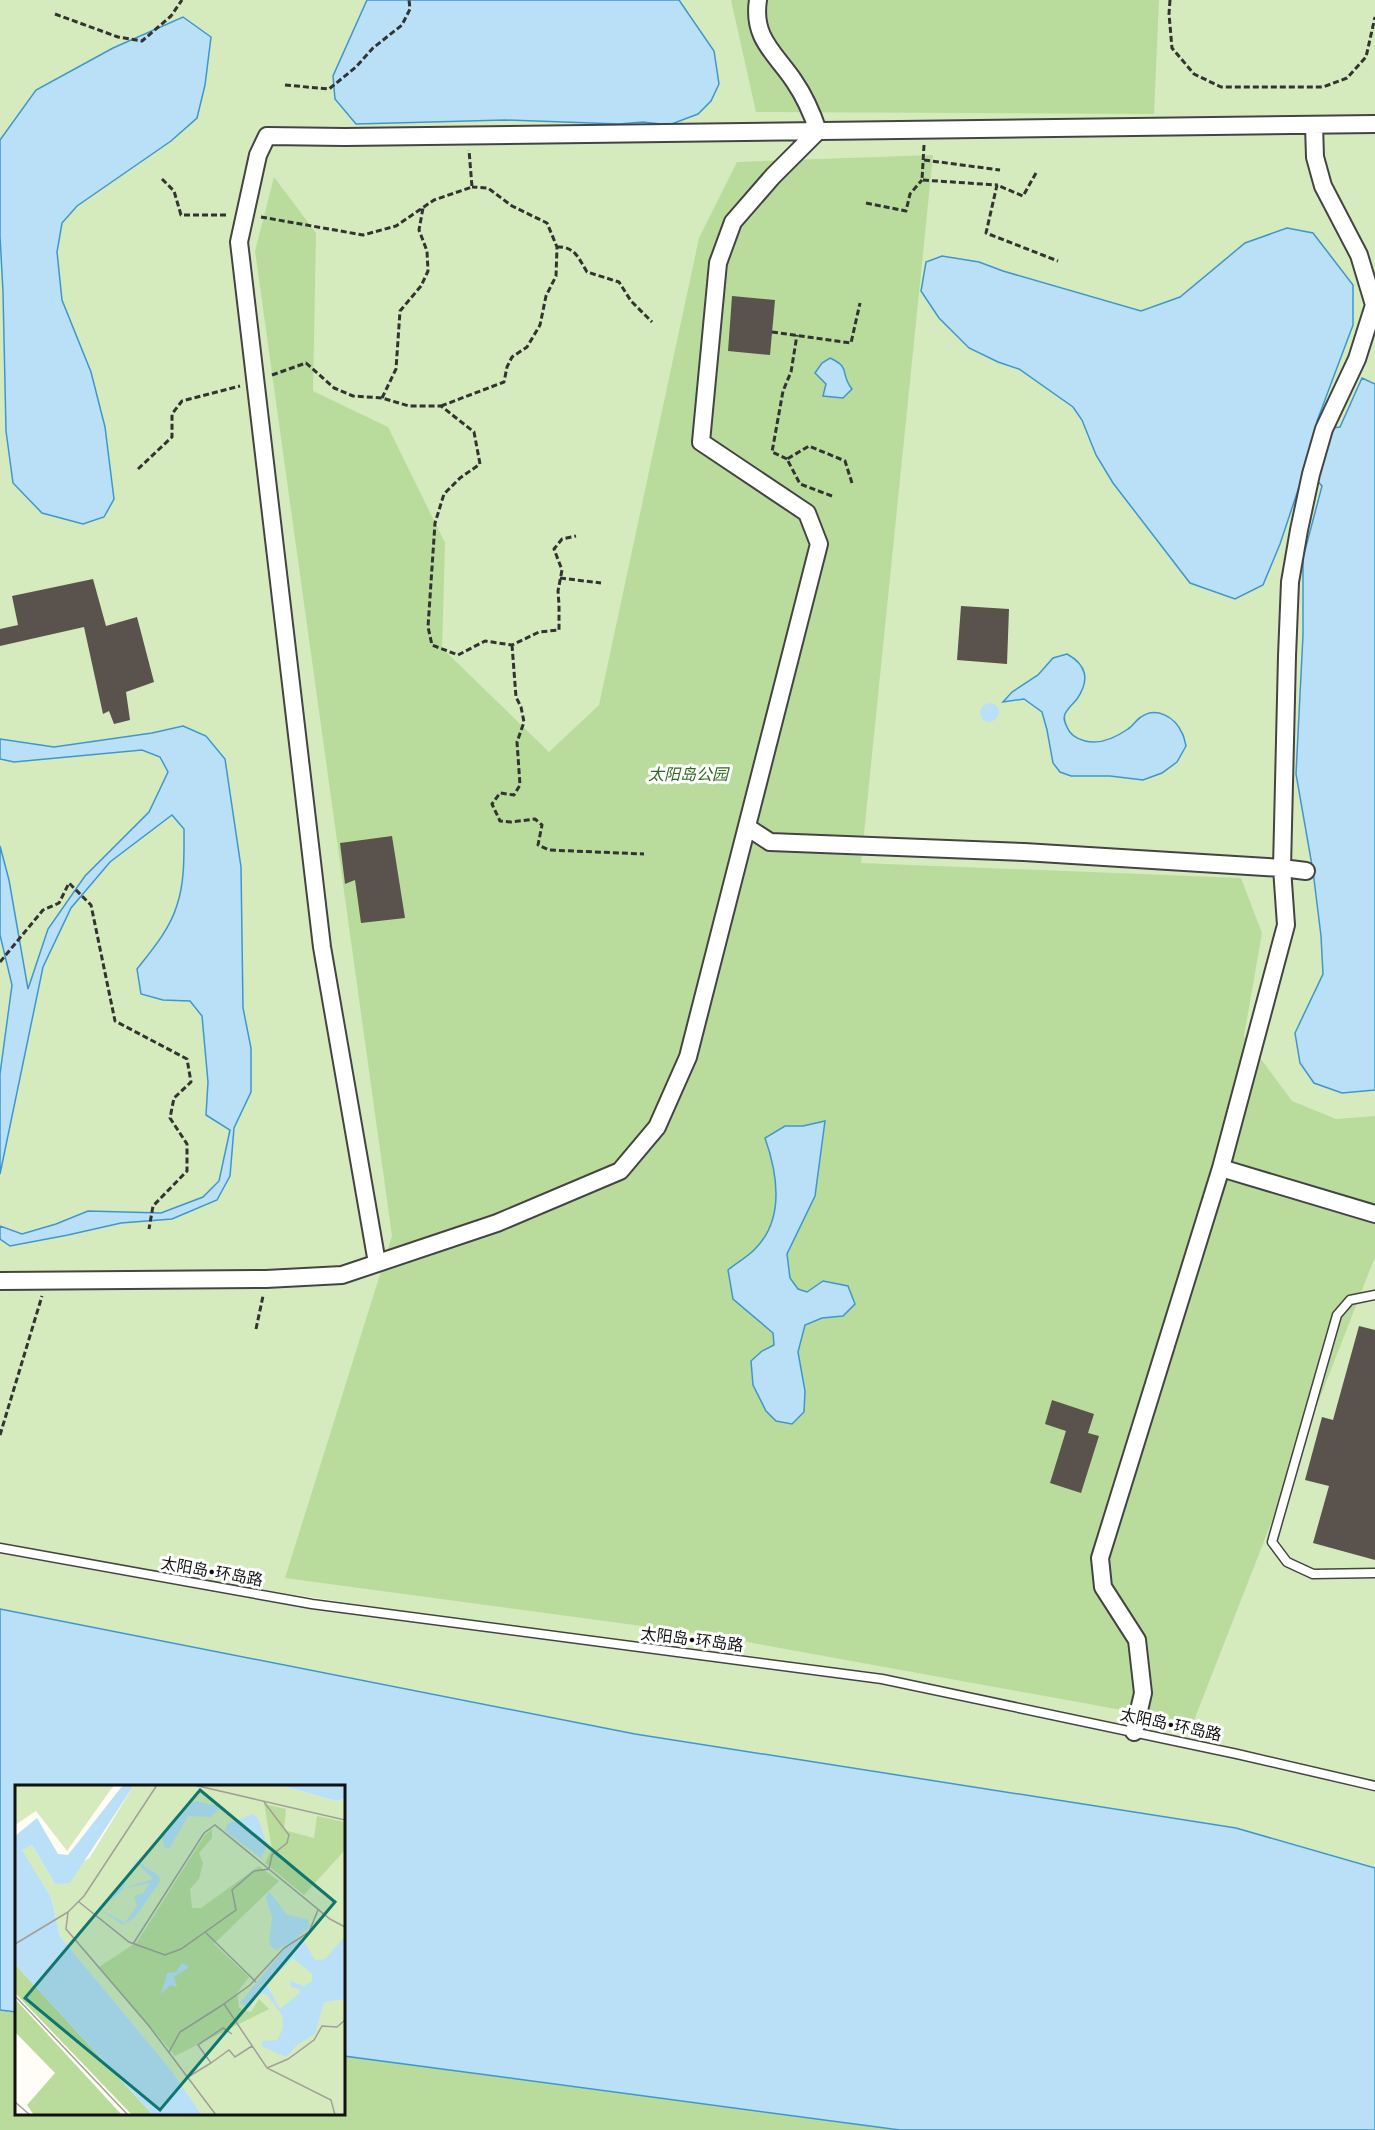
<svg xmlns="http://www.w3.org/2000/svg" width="1375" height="2130" viewBox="0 0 1375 2130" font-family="'PT Serif','Noto Sans SC',serif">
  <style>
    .green { fill: #d5ebbd; fill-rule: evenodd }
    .forest { fill: #b9dc9c }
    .water { fill: #b9e0f7; stroke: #3f96cf; stroke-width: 1.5 }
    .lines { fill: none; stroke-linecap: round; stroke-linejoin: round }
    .canal { stroke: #b9e0f7; stroke-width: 18 }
    .building { fill: #5a524d }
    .lane-casing { stroke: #444; stroke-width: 11 }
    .street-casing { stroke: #444; stroke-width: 20 }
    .path { stroke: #333; stroke-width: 3; stroke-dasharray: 6 3; stroke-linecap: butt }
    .lane { stroke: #fff; stroke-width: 8 }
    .street { stroke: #fff; stroke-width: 16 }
    .labels { text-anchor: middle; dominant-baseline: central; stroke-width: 6; stroke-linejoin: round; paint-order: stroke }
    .park-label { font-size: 16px; font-style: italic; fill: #2f6b1f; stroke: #fff }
    .street-label { font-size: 16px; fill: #111; stroke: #fff }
    .inset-road { fill: none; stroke: #a09f9a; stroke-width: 1.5 }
    .view { fill: #0f766e; fill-opacity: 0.15; stroke: #0f766e; stroke-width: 3 }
    .inset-edge { fill: none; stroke: #111; stroke-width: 3 }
  </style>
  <rect width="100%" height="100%" fill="#fffdf5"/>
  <!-- green -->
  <path class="green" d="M0 0H1375V1869L1229 1827 635 1734 0 1609ZM109 1567 593 1640 312 1604Z"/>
  <!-- forest -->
  <path class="forest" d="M731 0H1159L1154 114 756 112Z
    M933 155 861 863 1241 878 1262 933 1244 1036 1292 1101 1336 1119 1375 1116V1257L1193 1723 709 1635 285 1578 392 1236 255 251 274 177 316 233 313 391 388 427 445 543 442 648 549 752 599 705 699 238 737 162Z
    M0 2010 16 2012V2114H344V2056L900 2130H0Z"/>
  <!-- water -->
  <path class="water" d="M367 0H679L714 51 719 84 711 101 698 114 669 125 643 122 619 124 505 120 356 124 335 99 333 76Z
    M183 17 211 37 205 85 197 118 171 141 77 206 62 223 57 252 62 300 91 372 105 427 114 499 104 517 83 524 42 513 13 483 6 431 3 292 0 236V140L36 90 113 48Z
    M1287 228 1313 233 1353 285V325L1317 421 1324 429 1340 427 1362 378 1375 384V1090L1342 1093 1314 1083 1300 1063 1295 1033 1323 974 1321 936 1313 871 1296 774 1303 635V558L1322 486 1311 474 1300 484 1280 544 1263 585 1235 599 1190 583 1113 483 1096 455 1082 420 1073 407 1019 369 998 362 969 348 939 318 921 291 926 262 942 256 979 262 1003 271 1141 311 1180 297 1245 243Z
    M830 358C852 368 839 373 852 389L843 398 823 396 826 384 815 373 822 363Z
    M1067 654C1087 665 1090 680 1077 699 1073 704 1067 709 1065 714 1063 719 1065 723 1067 727 1070 735 1077 739 1085 741 1100 745 1115 738 1128 729 1133 726 1136 720 1141 717 1156 706 1175 717 1182 733 1184 736 1185 742 1186 746L1177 762 1162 773 1143 780 1110 776H1071L1060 772 1053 763 1047 730 1042 712 1024 699 1003 702 1012 692 1038 675 1053 658Z
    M183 726 206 736 225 759 241 867 243 1008 251 1048V1092L234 1128 230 1176 217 1200 172 1219 121 1223 68 1235 10 1246 0 1239V1226L22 1234 56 1224 88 1211 161 1213 203 1197 219 1181 230 1130 206 1115 208 1082 202 1016 190 1001 163 1000 141 994 137 969C152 950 170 929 177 905 185 881 184 854 184 829L172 815 110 862 71 908 43 967 0 1174V1074L12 985 0 935V846L9 880 28 989 48 929 85 876 149 812 168 772 160 757 142 750 14 762 0 759V739L54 747 152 733Z
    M825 1121 815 1196 787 1254 790 1278 798 1289 807 1292 823 1281 848 1286 855 1304 843 1316 822 1318 805 1325 798 1352 805 1391 804 1412 792 1424 776 1421 766 1411 753 1385 751 1361 762 1351 774 1345 773 1333 733 1299 728 1270C736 1263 746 1258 754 1250 785 1220 778 1175 765 1138L785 1126H803Z
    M0 1609 635 1734 1236 1828 1375 1868V2130H900L344 2056V1786H16V2012L0 2010Z"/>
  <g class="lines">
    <!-- canal -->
    <path class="canal" d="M989 713 990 712"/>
  </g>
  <!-- building -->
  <path class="building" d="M732 296 775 300 770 355 728 351Z
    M93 579 106 626 137 617 154 682 126 692 130 720 114 724 109 711 103 714 84 627 0 646V629L18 625 12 596Z
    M961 606 1009 609 1007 664 957 660Z
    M392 836 405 918 361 923 355 880 345 884 340 843Z
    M1359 1326 1375 1330V1560L1313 1543 1329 1486 1305 1480 1322 1417 1333 1420Z
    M1052 1400 1094 1414 1088 1433 1099 1436 1081 1493 1050 1483 1066 1431 1045 1424Z"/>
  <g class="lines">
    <!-- lane casing -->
    <g class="lane-casing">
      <path id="lane" d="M1375 1295 1350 1300 1337 1315 1272 1542 1287 1562 1313 1574 1375 1573
        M0 1548 312 1604 882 1679 1237 1754 1375 1786"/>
    </g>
    <!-- street casing -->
    <g class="street-casing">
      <path id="street" d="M1314 125 1315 157 1323 186 1359 255 1374 305 1357 359 1324 429 1311 474 1299 530 1290 582 1287 656 1282 868 1286 925 1221 1168 1375 1214
        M747 827 770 842 1024 852 1282 868 1306 871
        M377 1263 322 947 239 242 258 155 267 136 345 137 1375 124
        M0 1281 266 1279 342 1275 497 1223 620 1171 657 1127 688 1057 819 544 807 513 701 442 718 263 733 222 773 176 818 131C812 113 805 97 794 81 775 53 752 38 758 0
        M1134 1732 1143 1693 1137 1640 1103 1587 1100 1558 1221 1168"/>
    </g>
    <!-- path -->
    <path class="path" d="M1170 0 1169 14 1172 48 1194 74 1221 87H1323L1347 78 1366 57 1375 17
      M55 14 118 37 142 41 171 16 182 0
      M285 85 329 89 356 67 373 48 402 25 410 9 409 0
      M924 145 922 180 997 185
      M924 160 1000 170
      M1036 173 1023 196 997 185 986 233 1058 261
      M162 179 174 191 181 215H228
      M866 203 906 211 910 194 922 180
      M261 217 363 235 396 226 434 200 472 187 469 150
      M557 247C575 246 579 259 587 272L619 282 631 301 652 322
      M772 332 851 343 860 303
      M272 375 306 363 334 388 353 396 382 398 409 406H441L474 432 480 464 460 478 444 494 435 523 428 627 432 645 458 655 485 641 512 645 539 632 559 630V605L558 591 562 570 554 549 562 539 576 536
      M382 398 396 369 400 311 421 286 428 271 427 251 419 230 423 208
      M441 406 504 382 507 367 512 357 527 347 540 325 546 296 556 276 557 247 547 223 512 206 488 188 472 187
      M787 459 772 452 783 391 791 372 797 335
      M138 469 172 437V414L182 401 240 386
      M832 496 800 484 787 459 809 446 845 461 852 483
      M560 578 601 583
      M512 645 516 697 521 707 524 722 517 742 520 785 514 795 500 793 492 804 500 821 511 822 535 819 542 825 538 845 549 850 644 854
      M0 962 43 910 59 903 69 883 91 905 115 1021 187 1059 191 1082 174 1098 170 1118 187 1144V1171L153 1206 149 1229
      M256 1329 263 1296
      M0 1435 42 1296"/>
    <!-- lane -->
    <use href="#lane" class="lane"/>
    <!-- street -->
    <use href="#street" class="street"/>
  </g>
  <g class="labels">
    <!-- park labels -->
    <g class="park-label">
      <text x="688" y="774">太阳岛公园</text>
    </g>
    <!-- street labels -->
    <g class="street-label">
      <text transform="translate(212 1571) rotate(10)">太阳岛•环岛路</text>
      <text transform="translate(692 1639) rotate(7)">太阳岛•环岛路</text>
      <text transform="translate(1171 1724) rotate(12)">太阳岛•环岛路</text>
    </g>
  </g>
  <!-- overview -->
  <g transform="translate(15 1785)">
    <rect width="330" height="330" fill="#fffdf5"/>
    <path d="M0 0H99L52 66 21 26 0 40ZM119 0H265L321 16 330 14V330H187L155 284 45 151 36 112 6 65 17 60 40 99 75 72Z" fill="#d5ebbd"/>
    <path d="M249 19 271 24 269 45 299 53 302 31 330 37V65L289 110 250 78 257 64ZM197 44V53L184 68 188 78 184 94 175 104 177 123H186L244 81 264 96 199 159 234 192 222 208 224 223 236 227 244 214 254 224 160 271 84 182 122 157 190 50ZM0 179 138 330H117L0 208ZM0 214 2 216 107 330H19L12 320 40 288 0 247Z" fill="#b9dc9c"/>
    <path d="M108 0H119L55 98 40 99 17 60 7 65 36 112 45 151 156 285 187 330H138L0 179V51L22 33 43 69 53 70ZM265 0H330V14L321 16ZM181 16 202 21 203 25 195 32 173 31 155 63H150L147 53 150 47 172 19ZM238 29 243 33 252 60 246 73 210 46 212 39ZM121 75 144 91 145 97 120 132 108 140 83 123 106 102ZM122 78 138 94 108 103 119 79ZM135 98 128 108 119 111 122 120 110 138 85 124 110 103ZM254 106 271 129 294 135V143L279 155 287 153 300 175 310 174 330 151V214L309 217 300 249 282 260 271 272 246 261 248 256 262 255 268 243 267 230 251 209H243L235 223 225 218 274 158 261 165 254 159 257 132 251 113ZM278 173 297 189V196L289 201 275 196 276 202 284 204 285 208 265 224 251 199ZM167 178 174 182 159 192 162 202 155 200 146 209 152 188 161 187Z" fill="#b9e0f7" fill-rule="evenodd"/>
    <path class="inset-road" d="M142 0 69 111 53 127 51 144 134 241 201 330M179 0 330 35M64 117 114 157 150 170 166 164 221 125 217 105 239 86 254 84 257 70 272 58 274 50 249 17M303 125 294 147 269 163 235 200 209 219 252 283 316 315 320 330M190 147 241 197M0 159 53 127M118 159 189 48 200 40 315 134 330 142M0 211 113 330M154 267 165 247 209 219M196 278 214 265 220 272 237 261M252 283 273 274 299 255 307 241 322 242 330 235M173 292 196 278 183 260 208 243 217 249M0 317 15 330"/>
    <path class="view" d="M185 5 320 117 145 325 10 213Z"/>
    <rect width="330" height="330" class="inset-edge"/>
  </g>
</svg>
